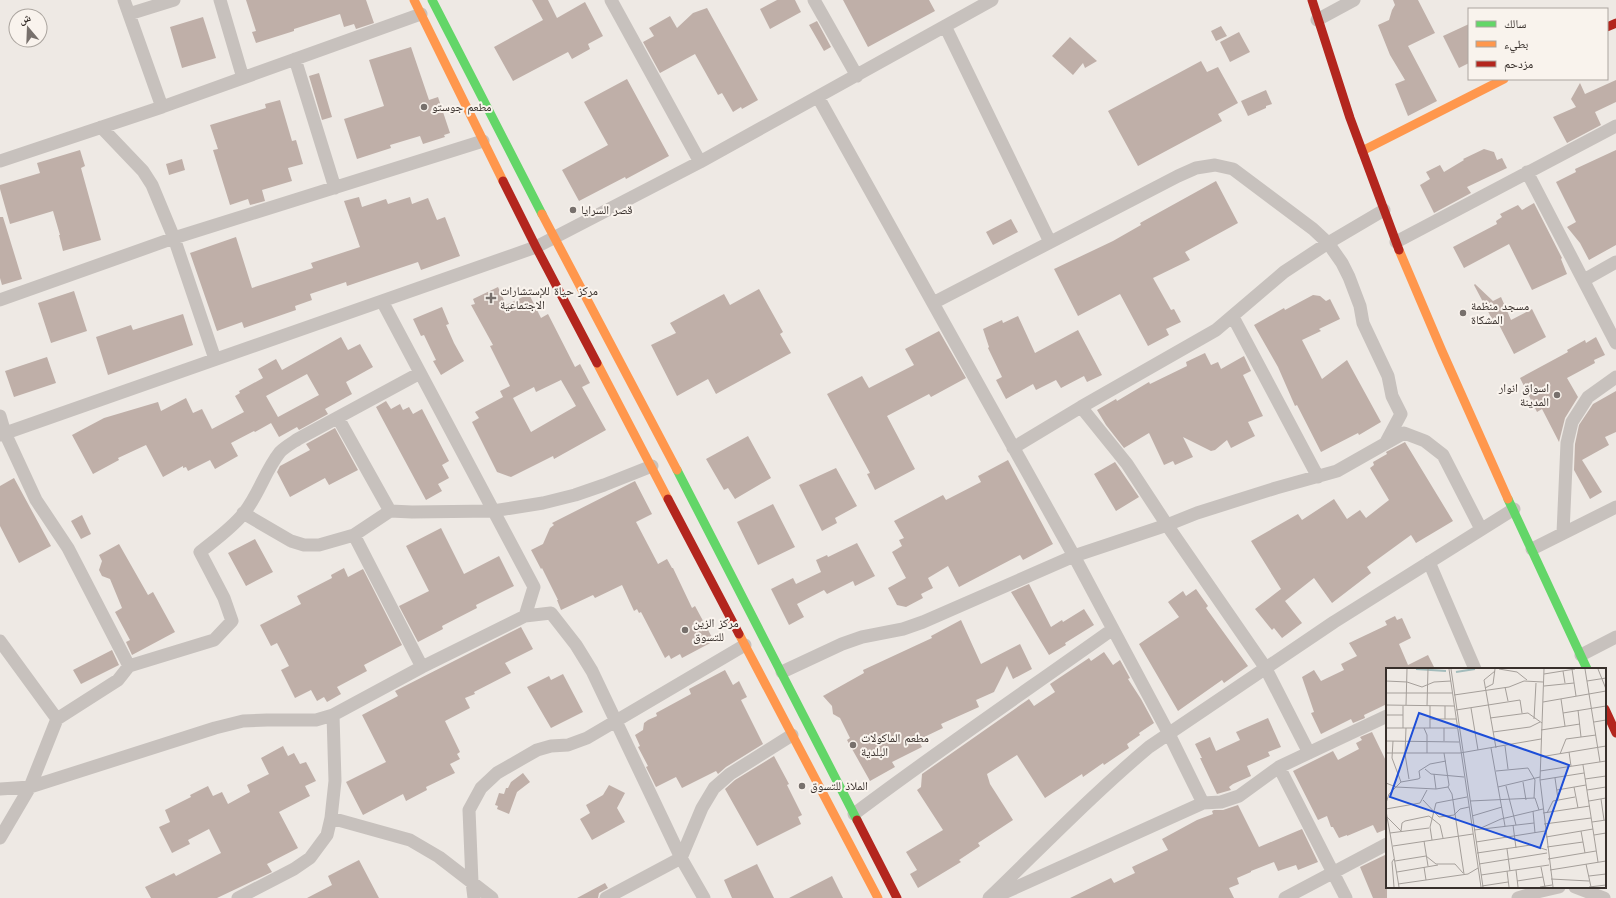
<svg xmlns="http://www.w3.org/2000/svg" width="1616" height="898" viewBox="0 0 1616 898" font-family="'Work Sans','Noto Naskh Arabic',sans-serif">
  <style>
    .building { fill: #bfafa8; fill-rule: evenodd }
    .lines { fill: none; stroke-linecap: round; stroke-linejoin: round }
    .street { stroke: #c7c1bd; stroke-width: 13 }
    .fast { stroke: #63d668; stroke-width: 9 }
    .slow { stroke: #ff974d; stroke-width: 9 }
    .jam { stroke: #b3261e; stroke-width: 9 }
    .poi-dot { fill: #77706c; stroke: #f9f3ed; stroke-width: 1.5 }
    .labels { text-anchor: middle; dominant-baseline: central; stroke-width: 4; stroke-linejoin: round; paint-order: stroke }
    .poi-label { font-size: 12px; fill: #372f2b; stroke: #f9f3ed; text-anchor: start }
    .inset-river { fill: none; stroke: #a3bcbc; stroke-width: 2 }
    .inset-road { fill: none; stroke: #a59f9a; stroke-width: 1 }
    .view { fill: #1d4ed8; fill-opacity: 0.15; stroke: #1d4ed8; stroke-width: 2 }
    .inset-edge { fill: none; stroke: #372f2b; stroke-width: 2 }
  </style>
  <rect width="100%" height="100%" fill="#eee9e4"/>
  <!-- building -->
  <path class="building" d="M246 0H366L374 23 356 29 354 24 344 27 340 14 294 29V31L256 43 252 32 256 31Z
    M532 0H548L557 18 585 2 603 36 588 44 590 49 572 59 568 52 513 81 494 47 543 20Z
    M777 0H795L801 12 770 29 760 9Z
    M843 0H929L935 11 868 47Z
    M1393 0H1418L1435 33 1408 46 1437 101 1408 116 1395 84 1405 80 1390 55 1378 25 1389 20 1392 10 1395 5Z
    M707 8 758 100 742 109 741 107 733 112 722 93 718 95 695 54 660 73 643 42 654 36 649 28 670 16 677 28 693 13Z
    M203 17 216 58 182 68 170 27Z
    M817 21 831 47 824 51 809 25Z
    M1469 24V63L1459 68 1443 36Z
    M1221 26 1227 36 1216 41 1211 31Z
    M1239 32 1250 52 1230 62 1220 42Z
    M1070 37 1097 61 1085 68 1083 63 1073 75 1052 56Z
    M411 47 429 100 438 97 450 133 444 135 445 137 423 144 420 136 390 145 391 148 357 159 344 119 384 106 369 60Z
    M1201 61 1207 72 1218 67 1238 103 1218 114 1222 121 1138 166 1108 111Z
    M319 73 332 117 322 120 309 76Z
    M627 79 669 156 626 179 625 177 579 201 562 170 608 145 584 102Z
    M1616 80V102L1595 112 1601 125 1567 143 1553 117 1576 107 1571 99 1580 83 1585 94Z
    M1266 90 1272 104 1266 106V108L1248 116 1241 101Z
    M280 100 292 141 296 140 303 164 288 168 292 181 262 190 265 201 250 205 248 199 230 205 213 150 218 149 210 125 266 108 265 104Z
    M1484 149 1494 152 1497 160 1502 158 1507 168 1467 187 1471 193 1434 213 1420 185 1430 179 1426 172 1440 165 1444 172 1464 160 1463 159Z
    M80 150 85 166 81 168 101 240 63 251 59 235H60L53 211 10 224 0 189V185L40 173 37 163Z
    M1616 150V245L1589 260 1580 243 1567 227 1576 222 1556 182 1576 172 1575 169Z
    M182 159 185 170 169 175 166 164Z
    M1216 181 1238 223 1185 252 1190 260 1153 278 1171 310 1174 309 1181 322 1166 329 1169 335 1148 346 1120 294 1078 316 1054 269 1113 241 1141 225 1140 223Z
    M359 197 362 207 386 199 388 204 410 197 412 204 428 198 437 220 445 217 460 256 421 270 418 262 347 286 346 282 310 294 312 300 295 306 296 310 244 328 242 322 217 331 190 253 236 237 252 288 313 268 311 263 360 247 344 201Z
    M1534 203 1562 258 1561 259 1567 274 1532 290 1509 244 1464 268 1453 247 1497 224 1496 221 1502 217 1500 214 1518 205 1522 210Z
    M0 217H3L22 279 2 285 0 278Z
    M1011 219 1018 232 993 245 986 232Z
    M1475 284 1493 301 1501 297 1511 320 1532 309 1546 337 1514 354 1495 317 1492 319 1474 285Z
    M498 287 506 305 529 294 541 318 548 314 575 367 580 364 590 383 582 387 606 430 554 459 553 456 511 477 497 472 472 422 479 418 475 412 503 397 500 391 510 386 490 346 493 345 471 305 475 304 473 299ZM561 380 576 406 531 432 513 398 534 387 536 392Z
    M759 289 783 332 780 334 791 353 716 394 708 379 677 396 651 345 676 333 670 323 724 294 730 305Z
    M74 291 87 331 51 343 38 303Z
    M1313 295 1320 296 1326 301 1330 299 1340 319 1319 329 1321 331 1302 340 1322 379 1347 360 1381 422 1359 435 1358 433 1321 452 1297 405 1295 406 1278 367 1254 325 1284 308 1285 310Z
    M442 307 449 324 446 325 454 343 464 361 441 375 433 361 436 360 424 335 421 336 413 319Z
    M183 314 193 345 108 375 96 337 131 325 133 330Z
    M1018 316 1035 353 1078 330 1102 375 1087 382 1084 376 1061 388 1056 380 1036 390 1033 384 1006 399 996 380 1002 377 988 348 989 347 983 329 1002 320 1003 323Z
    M939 331 966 378 931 397 929 394 887 416 915 469 875 490 867 474 870 473 827 394 862 376 869 388 914 365 905 349Z
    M341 337 348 350 360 344 373 367 346 382 352 394 325 409 328 414 299 430 297 427 279 437 271 423 255 432 254 431 231 443 238 456 215 469 210 460 188 471 186 467 183 468V466L163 477 146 445 118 458 119 460 93 474 72 435 104 418 158 402 161 411 186 398 193 413 202 409 212 429 244 412 235 396 240 393 239 391 263 378 258 369 276 359 282 370ZM307 374 319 395 278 417 266 396Z
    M1596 337 1605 355 1594 360 1595 363 1567 378 1578 397 1565 418 1559 442 1542 409 1537 412 1520 378 1568 352 1567 350 1585 340 1586 343Z
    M1205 353 1211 365 1218 362 1221 369 1244 356 1251 371 1243 375 1263 416 1248 422 1255 436 1231 448 1227 440 1215 450 1211 451 1183 437 1193 457 1175 465 1173 461 1164 465 1149 433 1124 448 1106 425 1097 410 1116 399 1117 401 1149 382 1150 384 1187 366 1186 362Z
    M47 357 56 383 14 397 5 371Z
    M1616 391V432L1605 437 1609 445 1582 460 1602 492 1590 499 1574 470 1575 444 1579 425 1593 404Z
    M386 401 391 409 400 404 403 410 409 407 413 414 422 409 449 461 442 465 449 478 438 484 442 491 426 500 376 407Z
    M335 428 358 470 329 485 325 478 290 497 277 472 280 466 310 450 306 444Z
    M748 436 771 478 735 499 728 488 724 490 706 459Z
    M1405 442 1453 521 1416 543 1411 535 1367 567 1371 573 1332 603 1314 578 1285 601 1302 623 1282 638 1274 628 1272 630 1255 609 1281 589 1251 541 1298 514 1302 520 1334 499 1347 519 1360 510 1366 518 1389 500 1370 468 1374 465 1373 462 1387 454 1386 452Z
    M1008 460 1053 544 1023 560 1020 555 959 587 948 566 928 578 933 588 921 594 923 598 906 607 897 605 888 588 906 578 892 552 902 546 899 540 904 538 894 521 943 495 946 500 981 482 978 476Z
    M1115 462 1139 497 1116 511 1094 474Z
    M836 468 857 506 835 518 837 523 822 531 799 485Z
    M14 478 51 546 19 563 0 526V486Z
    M635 481 652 514 636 522 658 564 667 559 672 568H673L692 608 695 606 714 641 682 658 680 654 671 659 669 655 665 658 641 612 639 613 637 609 634 611 622 585 595 598 593 595 561 610 557 600H558L542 568 541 569 531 550 543 544 550 528 554 525 552 523Z
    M773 504 795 547 758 565 737 522Z
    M82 515 91 534 81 539 71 521Z
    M441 528 464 574 499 556 514 586 476 605 477 608 442 626 443 629 418 642 399 606 429 591 406 546Z
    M255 539 273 572 246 586 228 553Z
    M857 543 875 576 855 586 853 581 827 594 824 590 797 604 804 617 789 625 771 589 793 578 796 584 821 572 816 560 827 555 828 557Z
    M119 544 148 595 153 592 175 632 132 655 126 642 130 640 115 612 122 608 110 579 102 576 99 570 102 561 99 555Z
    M344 568 348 577 363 569 402 645 364 665 367 671 337 687 341 694 327 702 324 697 317 701 311 690 295 698 281 670 289 666 277 643 271 646 260 625 301 604 297 596 332 578 331 575Z
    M1029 584 1051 627 1062 620 1063 622 1084 609 1094 625 1065 643 1066 645 1049 655 1011 592Z
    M1196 589 1208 606 1206 608 1248 666 1224 683 1222 680 1178 711 1139 644 1179 617 1168 602 1183 591 1186 596Z
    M1395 616 1397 620 1402 618 1411 638 1399 644 1408 665 1428 655 1435 669H1387V704L1364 715 1365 718 1353 723 1351 719 1321 734 1311 713 1314 712 1302 677 1314 670 1321 681 1344 670 1341 664 1357 656 1349 643 1387 625 1385 621Z
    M961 620 981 664 1020 644 1032 669 1013 679 1007 666 994 692 976 700 979 707 941 724 943 728 918 740 922 747 892 762 895 767 870 781 847 740 850 738 840 718 833 714 832 706 823 696 864 673 863 670 932 638 931 636Z
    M521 627 533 649 505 663 511 673 474 692 475 694 465 698 470 708 445 721 460 752 457 754 460 759 450 764 455 773 426 787 427 790 406 801 403 794 363 815 346 782 386 762 362 715 398 696 395 691Z
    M112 650 119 665 81 684 73 670Z
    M1104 652 1113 665 1120 660 1130 678 1128 679 1141 699 1154 723 1139 733 1140 735 1127 744 1129 748 1104 765 1103 763 1083 777 1082 774 1045 798 1017 755 987 774 990 784 1013 820 978 843 980 846 959 860 961 862 918 888 910 874 917 870 906 852 943 830 917 790 921 787 922 774 1029 699 1034 706 1055 692 1050 684 1089 658 1091 661Z
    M725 670 733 685 739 681 747 697 741 700 763 744 726 767 718 774 716 771 682 788 676 777 656 787 646 767 648 766 638 747 640 746 635 735 643 730 644 723 648 720 657 716 656 713 691 694 689 689Z
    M563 674 583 712 551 728 527 687 549 676 551 680Z
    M1268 718 1281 747 1268 752 1270 756 1247 766 1251 776 1233 784 1229 787 1231 790 1217 794 1200 758H1202L1195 744 1210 737 1216 751 1240 740 1236 732Z
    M1372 732 1387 763V829L1377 833 1373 825 1347 836V835L1339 838 1333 827H1331L1327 816 1318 820 1293 771 1333 751 1338 760 1359 749 1356 743 1362 740 1360 737Z
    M283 746 288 756 294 753 300 764 306 762 316 781 305 786 310 796 279 812 298 848 267 864 272 872 217 898H151L145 887 174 873 176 876 221 853 209 829 188 840 190 844 172 853 159 827 170 822 165 810 191 797 190 795 208 786 213 796 222 792 228 804 250 792 247 785 269 774 261 758Z
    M774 756 789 784 787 785 802 815 798 817 801 824 757 846 725 789 735 780Z
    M523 773 530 782 517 792 509 814 497 809 498 806 495 805 499 793 504 794 506 788H508L511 782Z
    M609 785 625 793 617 808 625 822 592 840 580 819 590 813 586 805 603 795Z
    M1238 805 1259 847 1302 829 1318 862 1298 870 1296 865 1278 871 1274 862 1251 871V872L1237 878 1239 884 1229 888 1234 898H1070L1111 878 1114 883 1135 873 1132 867 1168 850 1162 839 1197 820 1213 814 1212 811 1214 810H1223Z
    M1387 854V898H1373L1360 867Z
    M359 860 379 898H307L332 885 328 876Z
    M757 864 774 898H732L724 880Z
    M832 876 843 898H789Z
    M605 883 608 888 599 893 598 898H577Z"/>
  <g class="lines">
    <!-- street -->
    <path class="street" d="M124 0 162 107
      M220 0 243 78
      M611 0 700 162
      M814 0 857 76
      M129 14 174 0
      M1317 20 1354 0
      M945 26 1050 242
      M295 59 335 188
      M818 97 1074 556 1169 734 1203 803
      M101 127 143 171 152 185 174 238 215 359
      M0 161 162 107 421 14
      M1527 172 1616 343
      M1396 242 1616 126
      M1584 280 1616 262
      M0 300 174 238 483 141
      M382 301 534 587 525 616
      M933 303 1178 176 1196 168 1215 165 1233 169 1313 229 1328 243 1342 263 1349 277 1360 306 1363 323 1388 376 1392 396 1401 414 1385 444
      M1233 317 1318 477
      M1081 407 1127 464 1167 525 1265 667 1309 753
      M0 416 5 433 36 500 68 548 129 666
      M338 418 390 511
      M0 435 536 247 700 162 992 0
      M1013 448 1081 407 1216 330 1284 272 1328 243 1384 210
      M243 513 291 541 304 545H319L354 535 390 511 412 512 493 511 543 503 575 495 604 485 652 466
      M1563 533 1567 443 1572 422 1588 397 1616 377
      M354 535 422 667 525 616 551 613 576 645 592 671 681 858 704 898
      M1532 549 1616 507
      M1429 562 1475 669
      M0 641 57 719
      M1581 655 1616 637
      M782 672 842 644 862 637 903 629 923 622 1074 556 1167 525 1197 513 1276 488 1337 471 1404 433 1425 441 1443 455 1481 529
      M1279 767 1346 898
      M0 789 30 787 215 728 243 721 267 720H316L333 715 422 667
      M854 814C939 750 1026 691 1113 629
      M331 818 410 840 439 857 492 898
      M0 838 30 787 57 719 118 680 129 666 214 640 232 621 224 598 200 552C215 540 232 528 244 513 259 494 265 471 280 452 285 447 292 443 298 439L420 373
      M1575 887 1604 898
      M997 896 1203 803 1221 802 1239 796 1279 767 1387 716
      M238 898 294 869 310 858 327 835 331 818 335 781 333 715
      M474 898 472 882 469 810 481 788 497 773 537 750 551 746 568 745 587 738 745 645
      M606 898 681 858 702 808 714 788 730 774 792 735
      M989 898C1042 847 1093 794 1149 747L1334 622 1514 509
      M1285 898 1387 844
      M1518 898 1537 892 1559 887"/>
    <!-- fast -->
    <path class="fast" d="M432 0 542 214
      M677 470 857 820
      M1508 499 1587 669"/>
    <!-- slow -->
    <path class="slow" d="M414 0 503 181
      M1362 151 1504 79
      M542 214 677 470
      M1399 250 1442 351 1508 499
      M597 363 668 499
      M739 634 878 898"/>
    <!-- jam -->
    <path class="jam" d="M1312 0 1350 118 1399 250
      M1607 27 1616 23
      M503 181 536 247 597 363
      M668 499 739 634
      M1605 709 1616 733
      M857 820 897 898"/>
  </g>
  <!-- markers -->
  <g class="poi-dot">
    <circle cx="424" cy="107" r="4"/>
    <circle cx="573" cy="210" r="4"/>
    <path d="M489 292h4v4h4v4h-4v4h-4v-4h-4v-4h4z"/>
    <circle cx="1463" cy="313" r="4"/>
    <circle cx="1557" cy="395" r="4"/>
    <circle cx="685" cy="630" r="4"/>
    <circle cx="853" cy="745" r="4"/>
    <circle cx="802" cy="786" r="4"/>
  </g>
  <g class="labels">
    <!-- poi labels -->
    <g class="poi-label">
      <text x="432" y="107">مطعم جوستو</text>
      <text x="581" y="210">قصر السرايا</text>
      <text x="500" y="291">مركز حياة للإستشارات<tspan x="500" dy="14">الاجتماعية</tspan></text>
      <text x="1471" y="306">مسجد منظمة<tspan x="1471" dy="14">المشكاة</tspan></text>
      <text x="1549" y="388" text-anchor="end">اسواق انوار<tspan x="1549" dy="14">المدينة</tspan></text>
      <text x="693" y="623">مركز الزين<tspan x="693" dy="14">للتسوق</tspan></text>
      <text x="861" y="738">مطعم الماكولات<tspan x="861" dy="14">البلدية</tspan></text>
      <text x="810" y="786">الملاذ للتسوق</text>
    </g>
  </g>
  <!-- overview -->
  <g transform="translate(1386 668)">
    <rect width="220" height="220" fill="#eee9e4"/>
    <path class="inset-river" d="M30 1 60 3M70 4 89 1"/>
    <path class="inset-road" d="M63 1 95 219M65 1 97 219M113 1 131 4 141 12M158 1 154 112 167 219M186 1 190 28M199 1 214 94M212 1 220 21M109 3 98 12 110 80M177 3 179 15M158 6 189 1M0 13 21 14 36 19 48 14 65 13M201 13 220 10M158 18 188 15M119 19 122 33M99 20 107 16 109 1M0 25H66M68 27 123 19 138 13 157 14M175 31 179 58M157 34 220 23M0 37 68 38M20 37 21 1M41 38 42 1M44 38V60M85 40 92 82M70 42 134 32 136 45M192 42 195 69M177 45 220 38M0 47H17M104 50 142 45 156 55M44 51H70M59 51V38M148 51 150 15M208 54 220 52M0 60H71M17 60V38M20 60 19 86 23 111M38 60 41 67V85M155 62 194 56M107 64 144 59 154 54M0 73 73 74M7 73 6 90 15 114M58 73V60M119 78 122 101M105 80 119 158M183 84 185 98M0 85H74L155 71M58 85 63 117 62 119M174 86 180 71 210 67M154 89 220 78M197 97 212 194M39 101 45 106 78 109M110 103 142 100 149 112 148 130M154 103 220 93M48 106 50 121 62 119M169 110 172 131M199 111 220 108M154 112 198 105M137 114 140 132M0 115 10 119 50 121M120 118 130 157M62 119 66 126 78 206M112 119 154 109M188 119 192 140M171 122 200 117M201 122 220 119M215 131 218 152M37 132 53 149 68 147 74 141 83 139M84 133 149 130 153 142M203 133 220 130M0 135 3 126 15 114 32 111 34 110 33 103 44 96 60 93M0 141 34 135 41 122M0 142 1 149 15 163M147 143 149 165M157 145 204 138M161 145 167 133 189 129M86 148 116 139M1 149 4 165M206 154 220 152M158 156 205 150M127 157 130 180M95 160 115 151 157 141M88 162 148 155M15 163 16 155 19 153 43 148 54 157 57 170M195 163 199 185M208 167 220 165M160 169 207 161M46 172 44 159 50 135 81 129M38 173 42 198M90 174 159 163M7 178 87 166M161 179 197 174M121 181 124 203M91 185 145 177 161 182M162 191 210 183M9 193 40 188 50 196H69L77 205M93 196 161 185M200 196 205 219M38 199 40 212M155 199 159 219M130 202 132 219M164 202 220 193M121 203 123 219M11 204 52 197M95 207 163 197M203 208 220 206M165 211 203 213M131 213 157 209M12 216 82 206 92 200M96 218 122 214M8 219 6 194 8 191M13 219 4 165 43 160M154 219 166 217M203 219 220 217"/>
    <path class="view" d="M33 45 183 97 154 180 4 129Z"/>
    <rect width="220" height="220" class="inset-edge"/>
  </g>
  <!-- legend -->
  <rect x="1468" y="8" width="140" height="72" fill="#f9f3ed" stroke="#aba59f"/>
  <rect x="1476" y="21" width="20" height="6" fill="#63d668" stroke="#aba59f"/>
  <text x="1504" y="28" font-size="12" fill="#372f2b">سالك</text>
  <rect x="1476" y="41" width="20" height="6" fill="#ff974d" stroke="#aba59f"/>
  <text x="1504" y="48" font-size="12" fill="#372f2b">بطيء</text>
  <rect x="1476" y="61" width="20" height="6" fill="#b3261e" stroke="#aba59f"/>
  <text x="1504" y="68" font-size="12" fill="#372f2b">مزدحم</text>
  <!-- north arrow -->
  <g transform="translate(28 28) rotate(341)"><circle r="19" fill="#f9f3ed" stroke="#aba59f"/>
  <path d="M0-3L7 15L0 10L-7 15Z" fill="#77706c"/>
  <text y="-6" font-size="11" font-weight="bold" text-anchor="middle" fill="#372f2b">ش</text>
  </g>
</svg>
